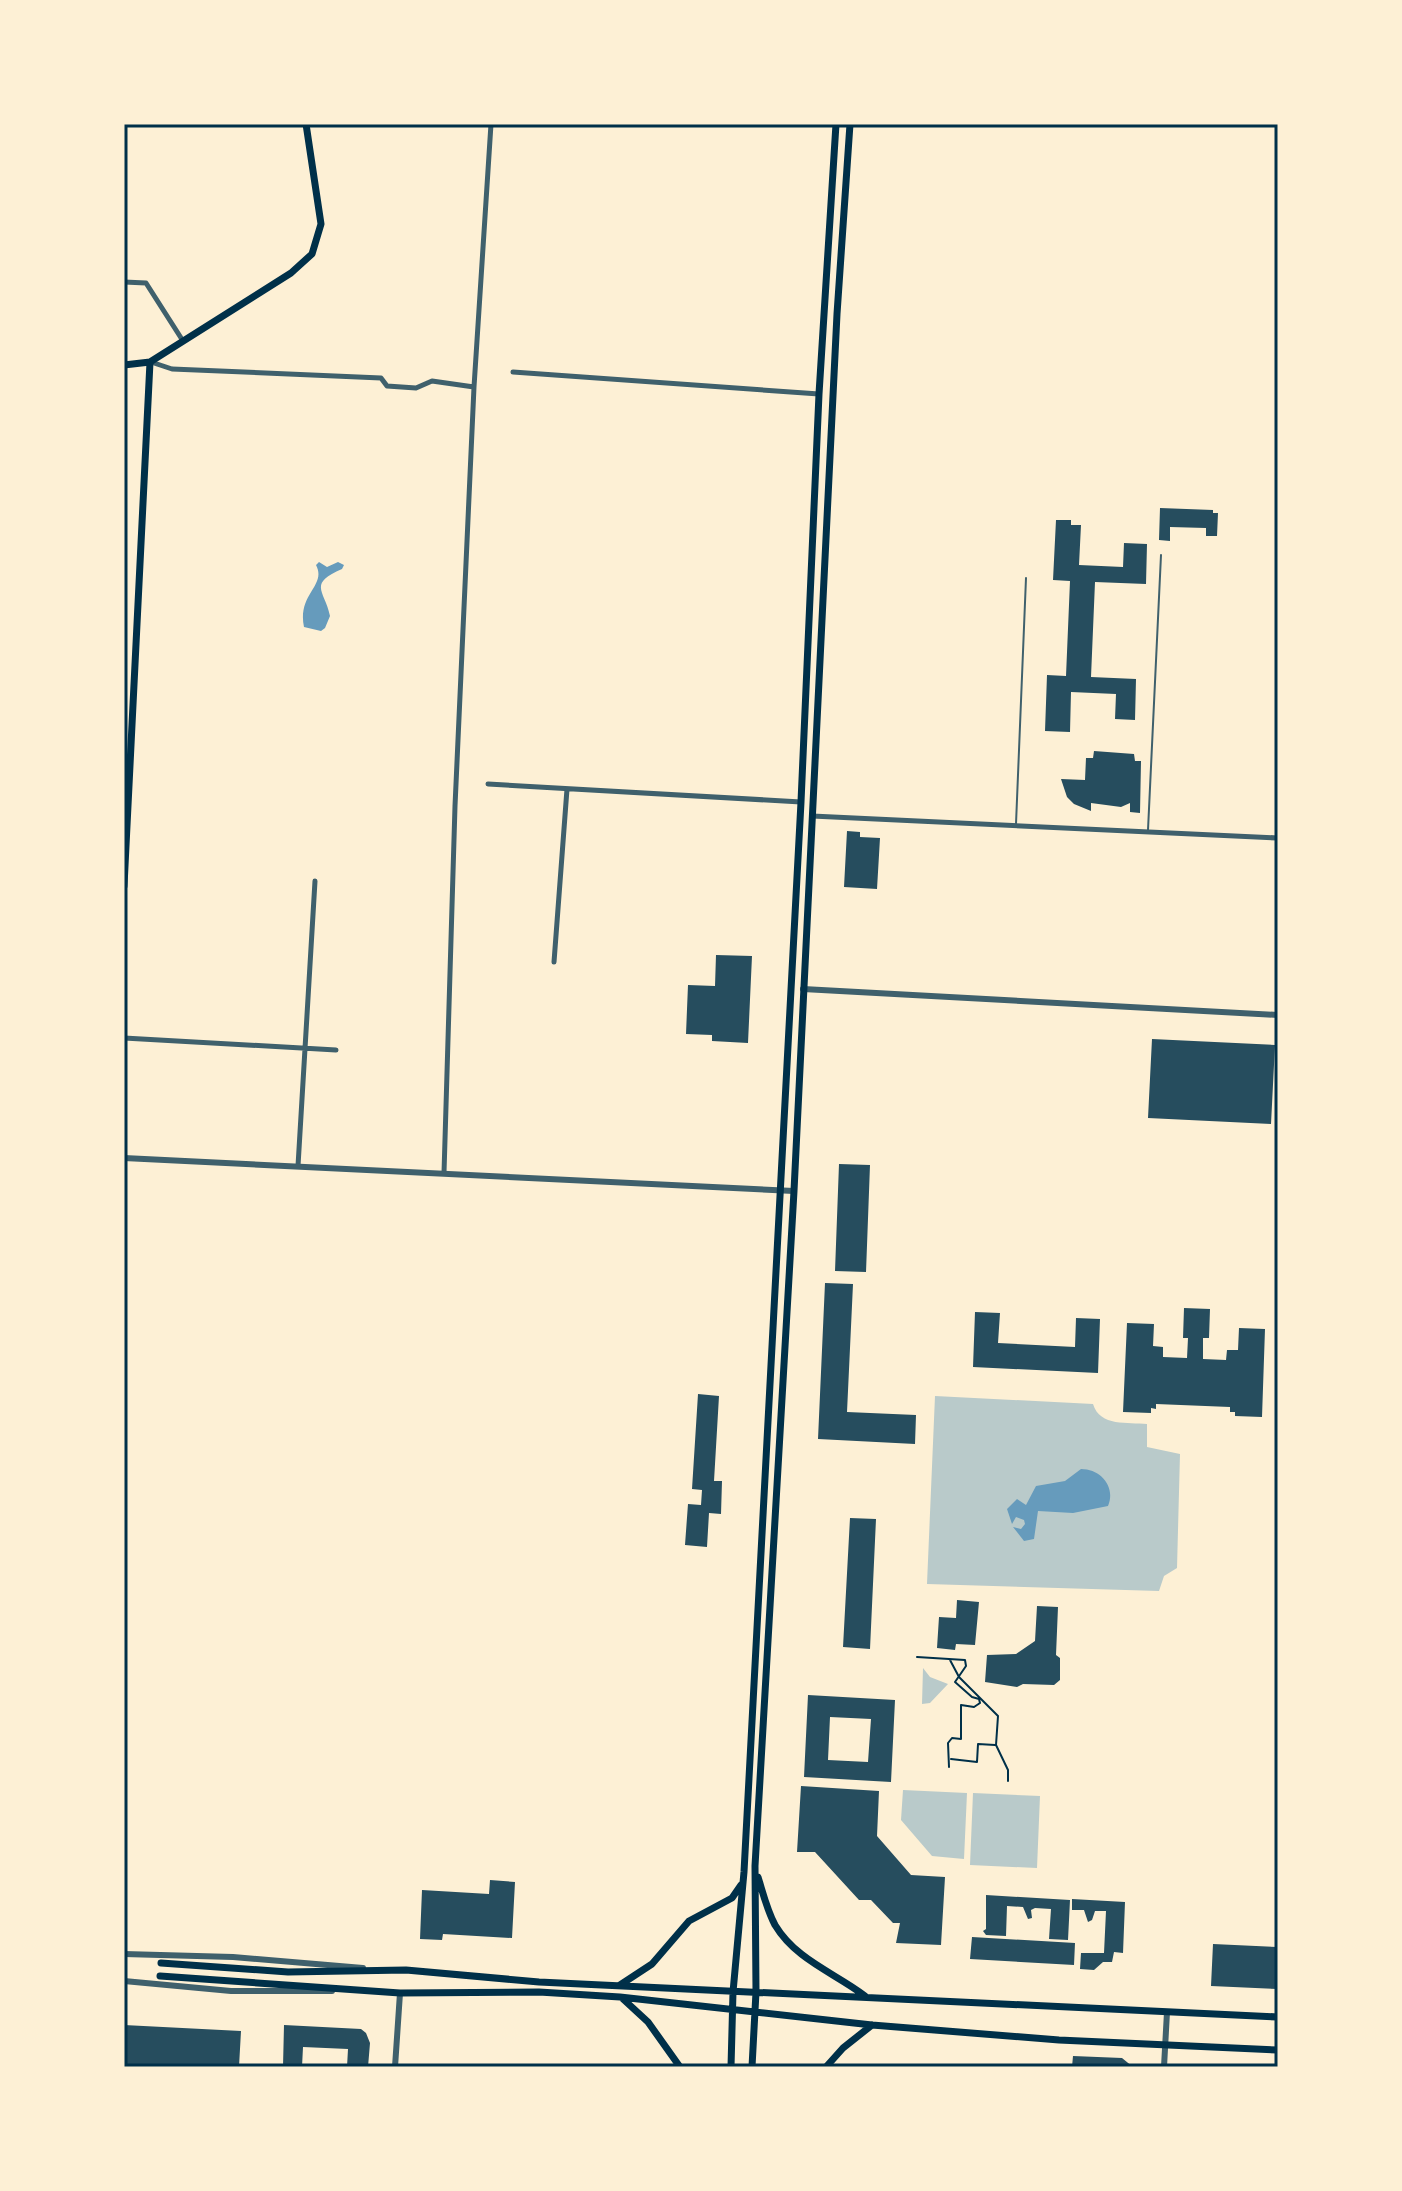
<svg xmlns="http://www.w3.org/2000/svg" width="1402" height="2191" viewBox="0 0 1402 2191" font-family="'Crimson Pro',serif">
  <style>
    .green { fill: #b9caca }
    .water { fill: #669bbc }
    .building { fill: #264d5e; fill-rule: evenodd }
    .lines { fill: none; stroke-linecap: round; stroke-linejoin: round }
    .path { stroke: #003049; stroke-width: 2 }
    .service { stroke: #3f606c; stroke-width: 2 }
    .minor { stroke: #3f606c; stroke-width: 5 }
    .tertiary { stroke: #3f606c; stroke-width: 6 }
    .secondary { stroke: #003049; stroke-width: 7 }
    .primary { stroke: #003049; stroke-width: 7 }
    .neatline { fill: none; stroke: #003049; stroke-width: 3 }
  </style>
  <rect width="100%" height="100%" fill="#fdf0d5"/>
  <!-- green -->
  <path class="green" d="M935 1396 1093 1404C1100 1427 1128 1422 1147 1424V1447L1180 1454 1177 1568 1164 1576 1159 1591 927 1584Z
    M923 1668 930 1677 948 1684 930 1703 922 1704Z
    M903 1790 967 1793 964 1859 932 1856 901 1820Z
    M973 1793 1040 1796 1037 1868 970 1865Z"/>
  <!-- water -->
  <path class="water" d="M319 562 327 567 338 562 344 565 342 569C307 584 325 591 330 616L325 628 321 631 304 627C297 594 327 586 316 565Z
    M1081 1469C1101 1469 1116 1487 1108 1506L1073 1513 1038 1511 1034 1539 1024 1541 1013 1527 1021 1529 1025 1524 1024 1520 1016 1517 1012 1524 1007 1509 1017 1499 1026 1505 1036 1486 1065 1481Z"/>
  <!-- building -->
  <path class="building" d="M1160 508 1213 510V513H1218L1217 536H1206V528L1170 527V541L1159 540Z
    M1056 520H1071V525H1081L1079 565 1123 567 1124 543 1147 544 1146 584 1095 582 1091 677 1136 679 1135 720 1115 719 1116 694 1071 692 1070 732 1045 731 1047 675 1066 676 1070 581 1053 580Z
    M1094 751 1134 754 1135 761H1141L1140 813 1130 812V803L1121 807 1091 803V811L1074 804 1067 797 1061 779 1085 780 1086 758H1093Z
    M847 831 860 832V837L880 838 877 889 844 887Z
    M716 955 752 956 748 1043 712 1041V1035L686 1034 688 985 715 986Z
    M1152 1039 1275 1045 1271 1124 1148 1118Z
    M839 1164 870 1165 866 1272 835 1271Z
    M825 1283 853 1284 847 1412 916 1415 915 1444 818 1439Z
    M1184 1308 1210 1309 1209 1338H1203V1359L1226 1360 1227 1350H1238L1239 1328 1265 1329 1262 1417 1235 1416V1412H1230V1407L1156 1404V1409L1151 1408V1413L1123 1412 1127 1323 1154 1324 1153 1346 1163 1347V1357L1187 1358 1188 1338H1183Z
    M975 1312 1000 1313 998 1343 1075 1347 1076 1318 1100 1319 1098 1373 973 1367Z
    M698 1394 719 1396 714 1481H722L721 1514 709 1513 707 1547 685 1545 688 1504 701 1505 702 1490 692 1489Z
    M850 1518 876 1519 870 1649 843 1647Z
    M957 1600 979 1602 975 1645 956 1644 955 1650 937 1648 939 1617 956 1618Z
    M1037 1606 1058 1607 1056 1655 1060 1658V1680L1054 1685 1023 1684 1017 1687 985 1682 987 1655 1016 1654 1035 1641Z
    M808 1695 895 1700 891 1782 804 1777ZM830 1717 871 1719 868 1762 828 1760Z
    M801 1786 879 1791 877 1836 911 1875 945 1877 941 1945 896 1943 900 1923H893L871 1900H859L815 1852H797Z
    M490 1880 515 1882 512 1938 443 1934 442 1940 420 1939 422 1890 489 1894Z
    M986 1895 1070 1900 1068 1940 1049 1939 1051 1909 1035 1908 1031 1910 1032 1918 1028 1919 1023 1907 1007 1906 1006 1936 986 1935 983 1931 986 1929Z
    M1072 1899 1125 1902 1123 1953 1114 1952 1112 1962H1103L1094 1970 1080 1969 1081 1953H1104L1106 1911H1095L1092 1920 1088 1922 1084 1910H1072Z
    M972 1937 1075 1943 1074 1965 970 1959Z
    M1213 1944 1278 1947V1989L1211 1986Z
    M124 2025 241 2031 239 2067H124Z
    M284 2025 361 2029 366 2033 370 2043 368 2067H347L348 2049 303 2047 302 2067H283Z
    M1073 2056 1122 2058 1133 2067H1072Z"/>
  <g class="lines">
    <!-- path -->
    <path class="path" d="M917 1657 965 1660 966 1666 955 1682 972 1697 979 1699 980 1703 974 1707 961 1705V1739L952 1738 948 1743 949 1767
      M950 1660 959 1677 998 1716 996 1745 1008 1770V1781
      M951 1759 977 1762 978 1744 995 1745"/>
    <!-- service -->
    <path class="service" d="M1016 824 1026 578
      M1148 830 1161 555"/>
    <!-- minor -->
    <path class="minor" d="M124 282 146 283 183 341
      M151 362 172 369 381 378 387 386 416 388 432 381 474 387
      M513 372 819 394
      M488 784 801 802
      M812 816 1278 838
      M554 962 567 789
      M124 1038 336 1050
      M298 1166 315 881
      M444 1173 455 806 474 387 491 124"/>
    <!-- tertiary -->
    <path class="tertiary" d="M803 989 1278 1015
      M124 1158 794 1191
      M124 1954 233 1957 363 1968
      M124 1981 231 1991H332
      M395 2067 400 1993
      M1164 2067 1167 2012"/>
    <!-- secondary -->
    <path class="secondary" d="M124 365 150 362 291 273 312 254 321 224 306 124
      M124 886 150 362"/>
    <!-- primary -->
    <path class="primary" d="M758 1877C763 1893 767 1910 775 1925 796 1960 835 1973 865 1996
      M161 1963 288 1972 406 1970 539 1982 1278 2017
      M160 1976 400 1993 539 1992 620 1997 872 2025 1059 2040 1278 2050
      M620 1985 652 1964 689 1921 732 1898 741 1885
      M622 1998 648 2022 680 2067
      M731 2067 733 1992 744 1872 801 802 819 394 836 124
      M752 2067 756 1992 755 1866 794 1191 837 314 850 124
      M826 2067 843 2048 872 2025"/>
  </g>
  <!-- border -->
  <rect width="1402" height="2191" fill="none" stroke="#fdf0d5" stroke-width="252"/>
  <rect x="126" y="126" width="1150" height="1939" class="neatline"/>
</svg>
